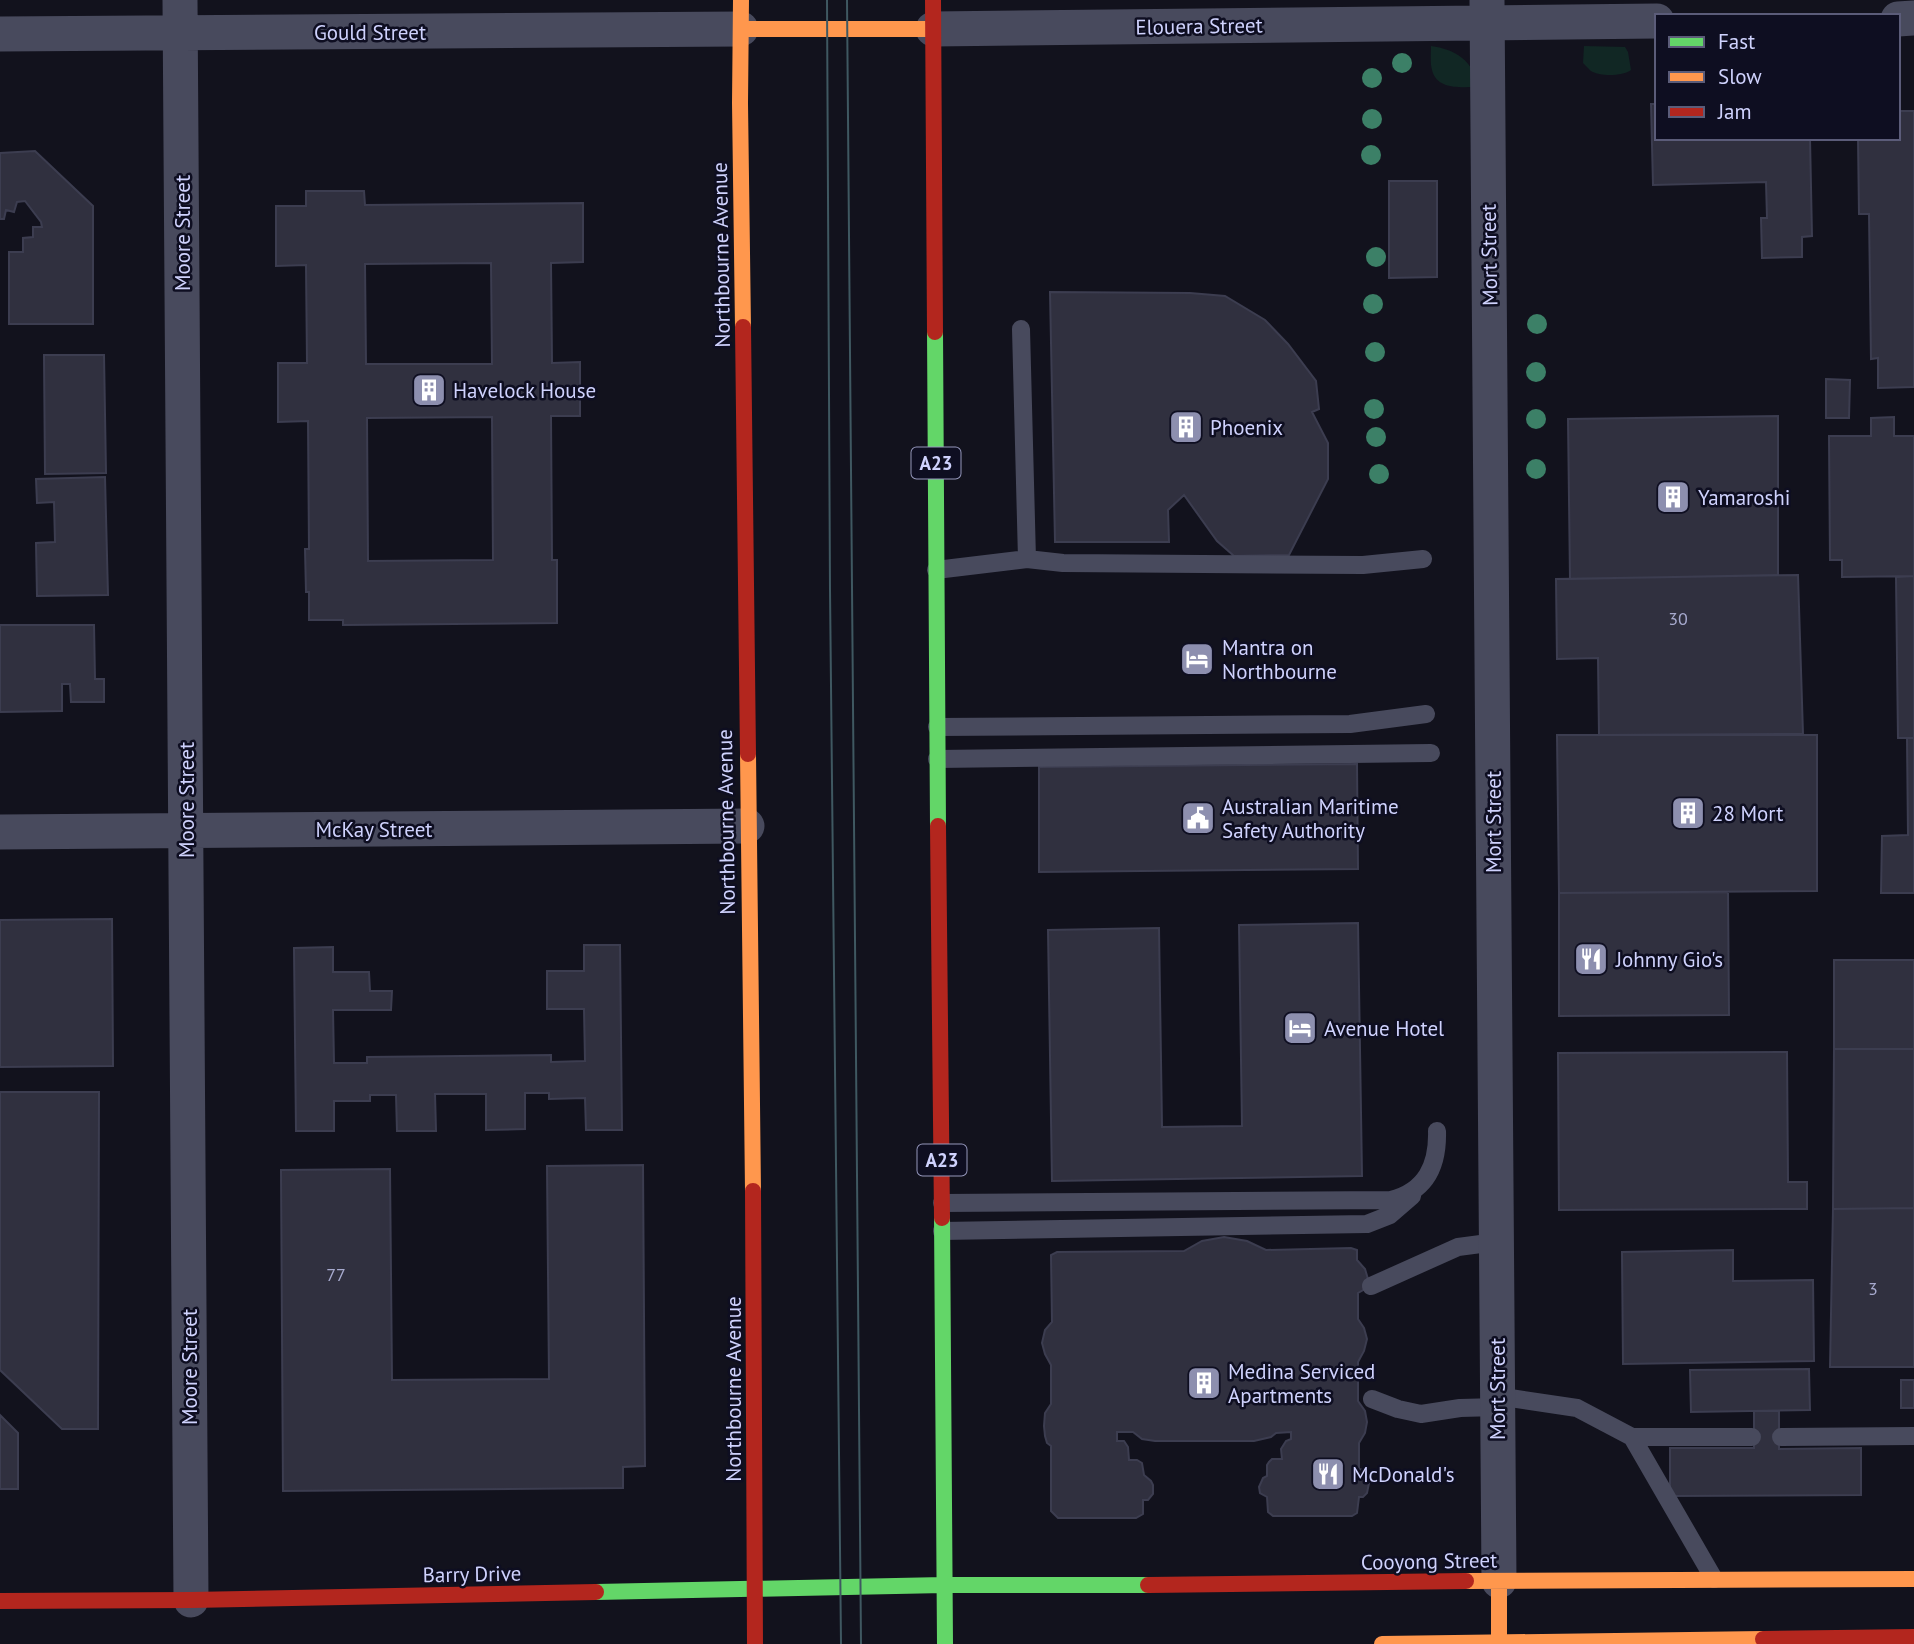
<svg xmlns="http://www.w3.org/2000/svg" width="1914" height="1644" viewBox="0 0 1914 1644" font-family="'PT Sans',sans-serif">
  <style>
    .green { fill: #112724 }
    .building { fill: #30303f; stroke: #3c3d50; stroke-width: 2; fill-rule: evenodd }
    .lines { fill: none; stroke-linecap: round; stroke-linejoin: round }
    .lane { stroke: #484a5d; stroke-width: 18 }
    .street { stroke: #484a5d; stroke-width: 35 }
    .fast { stroke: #63d668; stroke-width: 16 }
    .slow { stroke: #ff974d; stroke-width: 16 }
    .jam { stroke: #b3261e; stroke-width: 16 }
    .tram { stroke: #3f5861; stroke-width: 2 }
    .tree { fill: #3c8067 }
    .labels { text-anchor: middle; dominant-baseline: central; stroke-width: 5; stroke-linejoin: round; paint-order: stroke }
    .number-label { font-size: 18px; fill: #a7aace }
    .shield { fill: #0e0e21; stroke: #9597bb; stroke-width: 2 }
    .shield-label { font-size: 19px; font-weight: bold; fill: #cfd2fd }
    .street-label { font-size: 21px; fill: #cfd2fd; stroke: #0e0e21 }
    .poi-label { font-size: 21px; fill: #cfd2fd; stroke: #0e0e21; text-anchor: start }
  </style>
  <rect width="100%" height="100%" fill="#12121d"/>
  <!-- green -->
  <path class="green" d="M1431 46C1454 49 1476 61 1476 87 1460 87 1437 90 1432 70 1430 63 1431 53 1431 46Z
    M1584 46 1625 47 1628 52 1631 70C1623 76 1601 77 1591 71 1590 70 1584 64 1583 63Z"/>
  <!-- building -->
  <path class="building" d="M1651 104H1657V138H1810L1812 236 1802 237V257L1762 258 1761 218H1767L1766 182 1653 185Z
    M1898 111H1914V387L1878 388V358L1871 359 1869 214H1859L1858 138H1898Z
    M35 151 93 206V324H9V252H23V238L33 237V227H42L41 222 25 201 17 202 14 212 6 210 4 219H0V153Z
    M1389 181H1437V277L1389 278Z
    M306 191H364L365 205 583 203V262L551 263 552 363 580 362V416H551L552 560H557V623L343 625V620H309V592H306L305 549H309L308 421 278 422V363H307L306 265 276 266V206H306ZM491 263 492 364H366L365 264ZM492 417 493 560 368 561 367 418Z
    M1050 292 1190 293 1225 296 1265 320 1288 344 1316 381 1319 409 1312 412 1328 443V479L1289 555 1234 556 1217 541 1184 495 1168 510 1169 542H1055Z
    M44 355H104L106 473 45 474Z
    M1826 379 1850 380 1849 418H1826Z
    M1778 416V575L1570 579 1568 419Z
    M1894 417V436H1914V576L1842 577V560H1830L1829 436H1871V418Z
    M105 477 108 595 37 596 36 543 55 542 54 502 37 503 36 479Z
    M1798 575 1803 734 1599 735 1598 658 1557 659 1556 579Z
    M1914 576V738H1898L1896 577Z
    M0 625H94L95 679H104V702H71L70 684H62V711L0 712Z
    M1557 735H1817V891L1559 893Z
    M1907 738H1914V893H1881L1882 836 1908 835Z
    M1357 764 1358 869 1039 872V767Z
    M1728 892 1729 1015 1559 1016V893Z
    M112 919 113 1066 0 1067V920Z
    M1358 923 1362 1176 1052 1181 1048 930 1159 928 1162 1127 1242 1126 1239 925Z
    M584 945H620L622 1130H586L585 1098 549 1099V1093H525V1129L486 1130V1094H435L436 1131H397L396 1095H370V1101H334V1131H296L294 948 333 947V972H369L370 991H392L391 1010H333L334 1063H367V1057L551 1055V1062L585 1061 584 1009H547V971H584Z
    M1834 960H1914V1049H1834Z
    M1834 1049H1914V1208L1833 1209Z
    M1787 1052 1788 1182H1807V1209L1559 1210 1558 1053Z
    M0 1092H99L98 1429H62L0 1370Z
    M643 1165 645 1466 623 1467V1488L283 1491 281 1170 390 1169 392 1380 549 1379 547 1166Z
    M1914 1208V1367H1830L1833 1209Z
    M1224 1237 1247 1241 1266 1250 1351 1248 1357 1250V1260L1365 1269 1368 1279 1365 1289 1358 1293V1319L1364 1328 1367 1339 1364 1351 1358 1362V1401L1365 1411 1367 1422 1365 1433 1359 1443V1469L1364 1470 1369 1483 1367 1493 1363 1497H1359L1357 1513 1352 1516H1273L1268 1512 1267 1497 1260 1493 1259 1487 1263 1478 1267 1476V1465L1269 1462 1272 1459H1282L1281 1449 1286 1441 1291 1439V1432L1276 1433 1271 1437 1254 1441H1155L1142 1439 1133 1432H1117V1441H1124L1128 1447 1129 1460H1137L1142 1463 1144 1475 1151 1481 1153 1485V1494L1148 1500H1143V1514L1136 1518H1058L1051 1511V1446L1047 1443 1045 1436 1044 1426 1045 1413 1051 1404V1365L1045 1354 1042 1343 1045 1330 1052 1322 1051 1255 1057 1252 1184 1251 1202 1241Z
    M1733 1250V1281L1813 1280 1814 1361 1623 1364 1622 1252Z
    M1809 1369 1810 1410 1691 1412 1690 1370Z
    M1901 1380H1914V1408H1901Z
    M1754 1411H1779V1449L1861 1448V1495L1670 1496V1448H1754Z
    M0 1415 18 1433V1489H0Z"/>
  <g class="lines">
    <!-- lane -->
    <path class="lane" d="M1021 329 1027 559
      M936 570 1027 559 1063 563 1363 565 1423 559
      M937 727 1350 724 1426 714
      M937 759 1431 753
      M942 1203 1391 1200C1426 1191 1438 1165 1437 1131
      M942 1231 1367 1224 1390 1215 1412 1196
      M1371 1286 1458 1247 1496 1242
      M1497 1396 1577 1408 1632 1437H1752
      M1372 1399 1398 1409 1421 1414 1460 1408 1498 1407
      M1632 1437 1714 1579
      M1781 1437 1914 1436"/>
    <!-- street -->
    <path class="street" d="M180 0 191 1600
      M1487 0 1499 1581
      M1898 19 1914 18
      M933 29 1657 21
      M0 34 741 29
      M0 832 747 826"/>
    <!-- fast -->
    <path class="fast" d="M935 332 938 826
      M942 1218 945 1644
      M596 1592 944 1585H1148"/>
    <!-- slow -->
    <path class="slow" d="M741 0 740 103 743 327
      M741 29H933
      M748 754 753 1191
      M1466 1581 1914 1579
      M1499 1581V1643
      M1382 1644 1763 1639"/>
    <!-- jam -->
    <path class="jam" d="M933 0 935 332
      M743 327 748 754
      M938 826 942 1218
      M753 1191 755 1644
      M1148 1585 1466 1581
      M0 1601 191 1600 596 1592
      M1763 1639 1914 1637"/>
    <!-- tram -->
    <path class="tram" d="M827 0 830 590 841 1644
      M847 0 861 1644"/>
  </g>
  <!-- trees -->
  <g class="tree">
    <circle cx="1402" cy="63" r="10"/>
    <circle cx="1372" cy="78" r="10"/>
    <circle cx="1372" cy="119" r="10"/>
    <circle cx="1371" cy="155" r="10"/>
    <circle cx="1376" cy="257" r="10"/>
    <circle cx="1373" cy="304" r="10"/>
    <circle cx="1537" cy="324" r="10"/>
    <circle cx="1375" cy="352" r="10"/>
    <circle cx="1536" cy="372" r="10"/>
    <circle cx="1374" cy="409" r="10"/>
    <circle cx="1536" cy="419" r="10"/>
    <circle cx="1376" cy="437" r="10"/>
    <circle cx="1536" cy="469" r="10"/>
    <circle cx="1379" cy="474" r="10"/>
  </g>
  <!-- icons -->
  <defs>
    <g id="building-square" transform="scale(1.75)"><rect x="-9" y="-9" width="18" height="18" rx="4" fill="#8d8faf" stroke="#0e0e21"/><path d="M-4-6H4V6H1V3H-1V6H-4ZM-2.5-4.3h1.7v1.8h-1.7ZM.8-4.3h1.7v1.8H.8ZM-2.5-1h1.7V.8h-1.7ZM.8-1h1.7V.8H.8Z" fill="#fff"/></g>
    <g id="hotel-square" transform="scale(1.75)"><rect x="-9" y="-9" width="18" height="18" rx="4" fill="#8d8faf" stroke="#0e0e21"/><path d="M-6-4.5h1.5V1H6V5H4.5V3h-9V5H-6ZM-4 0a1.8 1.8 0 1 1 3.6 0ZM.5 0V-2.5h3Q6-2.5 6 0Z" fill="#fff"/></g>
    <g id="civic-square" transform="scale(1.75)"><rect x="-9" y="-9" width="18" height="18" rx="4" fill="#8d8faf" stroke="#0e0e21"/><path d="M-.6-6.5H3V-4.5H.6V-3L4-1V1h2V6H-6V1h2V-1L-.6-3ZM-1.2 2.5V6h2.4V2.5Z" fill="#fff"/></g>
    <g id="restaurant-square" transform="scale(1.75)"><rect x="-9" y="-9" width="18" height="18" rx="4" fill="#8d8faf" stroke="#0e0e21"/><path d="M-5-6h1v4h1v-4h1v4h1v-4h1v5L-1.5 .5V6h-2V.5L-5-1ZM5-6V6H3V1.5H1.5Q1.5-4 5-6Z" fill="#fff"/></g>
  </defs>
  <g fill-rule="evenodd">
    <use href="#building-square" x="429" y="390"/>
    <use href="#building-square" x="1186" y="427"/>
    <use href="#building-square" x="1673" y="497"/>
    <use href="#hotel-square" x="1197" y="659"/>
    <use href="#building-square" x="1688" y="813"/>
    <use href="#civic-square" x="1198" y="818"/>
    <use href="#restaurant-square" x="1591" y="959"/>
    <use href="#hotel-square" x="1300" y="1028"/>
    <use href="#building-square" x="1204" y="1383"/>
    <use href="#restaurant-square" x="1328" y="1474"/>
  </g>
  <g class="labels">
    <!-- number labels -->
    <g class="number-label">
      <text x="1678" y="618">30</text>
      <text x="336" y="1274">77</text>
      <text x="1873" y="1288">3</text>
    </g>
    <!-- shield labels -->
    <g class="shield">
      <rect x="911.5" y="447.5" width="49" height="31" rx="5"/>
      <rect x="917.5" y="1144.5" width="49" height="31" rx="5"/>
    </g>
    <g class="shield-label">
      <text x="936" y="463">A23</text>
      <text x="942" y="1160">A23</text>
    </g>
    <!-- street labels -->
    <g class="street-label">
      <text transform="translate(1199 26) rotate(-1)">Elouera Street</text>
      <text x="370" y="32">Gould Street</text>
      <text transform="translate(182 233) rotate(-90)">Moore Street</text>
      <text transform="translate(721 255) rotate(-91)">Northbourne Avenue</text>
      <text transform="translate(1489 255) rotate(-91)">Mort Street</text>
      <text transform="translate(186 800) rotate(-90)">Moore Street</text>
      <text transform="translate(726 822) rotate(-91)">Northbourne Avenue</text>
      <text transform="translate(1493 822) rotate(-90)">Mort Street</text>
      <text x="374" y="829">McKay Street</text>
      <text transform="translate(189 1367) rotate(-90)">Moore Street</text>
      <text transform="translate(733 1389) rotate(-90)">Northbourne Avenue</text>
      <text transform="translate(1497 1389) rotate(-90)">Mort Street</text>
      <text transform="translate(1429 1561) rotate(-1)">Cooyong Street</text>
      <text transform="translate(472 1574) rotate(-1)">Barry Drive</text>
    </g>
    <!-- poi labels -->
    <g class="poi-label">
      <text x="453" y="390">Havelock House</text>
      <text x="1210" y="427">Phoenix</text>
      <text x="1698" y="497">Yamaroshi</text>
      <text x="1222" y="647">Mantra on<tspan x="1222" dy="24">Northbourne</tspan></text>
      <text x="1222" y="806">Australian Maritime<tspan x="1222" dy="24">Safety Authority</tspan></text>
      <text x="1712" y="813">28 Mort</text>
      <text x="1616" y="959">Johnny Gio's</text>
      <text x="1324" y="1028">Avenue Hotel</text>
      <text x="1228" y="1371">Medina Serviced<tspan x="1228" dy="24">Apartments</tspan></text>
      <text x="1352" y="1474">McDonald's</text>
    </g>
  </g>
  <!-- legend -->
  <rect x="1655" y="14" width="245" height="126" fill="#0e0e21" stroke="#5b5c79" stroke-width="2"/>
  <rect x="1669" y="37" width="35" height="10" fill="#63d668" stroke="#5b5c79" stroke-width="2"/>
  <text x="1718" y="49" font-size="21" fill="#cfd2fd">Fast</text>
  <rect x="1669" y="72" width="35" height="10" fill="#ff974d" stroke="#5b5c79" stroke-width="2"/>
  <text x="1718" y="84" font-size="21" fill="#cfd2fd">Slow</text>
  <rect x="1669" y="107" width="35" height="10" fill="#b3261e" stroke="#5b5c79" stroke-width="2"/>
  <text x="1718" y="119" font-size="21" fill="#cfd2fd">Jam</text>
</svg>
